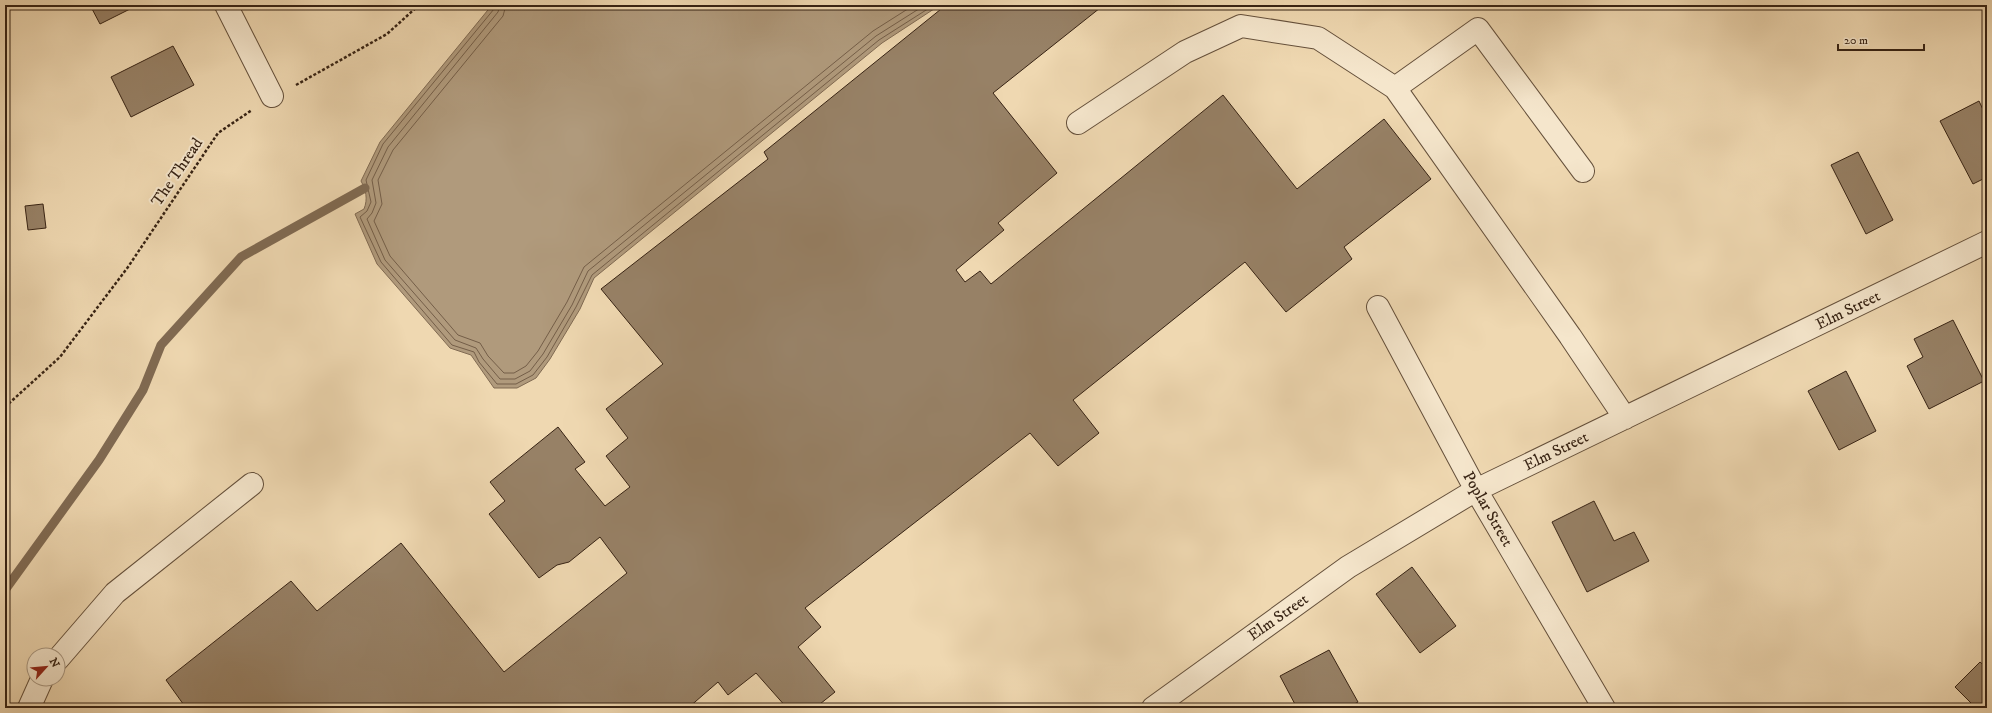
<svg xmlns="http://www.w3.org/2000/svg" width="1992" height="713" viewBox="0 0 1992 713" font-family="'IM FELL DW Pica',serif">
  <style>
    .water { fill: #b09a7c; stroke: #806a52 }
    .lines { fill: none; stroke-linecap: round; stroke-linejoin: round }
    .shore { stroke: #745e48; stroke-width: 1 }
    .stream { stroke: #806a52; stroke-width: 9 }
    .building { fill: #978166; stroke: #372314 }
    .minor-casing { stroke: #65503b; stroke-width: 24 }
    .path { stroke: #372314; stroke-width: 2.5; stroke-dasharray: 3 2; stroke-linecap: butt }
    .minor { stroke: #f5e6cc; stroke-width: 22 }
    .labels { text-anchor: middle; dominant-baseline: central; stroke-width: 4; stroke-linejoin: round; paint-order: stroke }
    .street-label { font-size: 16px; fill: #372314; stroke: #f5e6cc }
  </style>
  <rect width="100%" height="100%" fill="#efd8b1"/>
  <filter id="stains"><feTurbulence type="fractalNoise" baseFrequency=".005" numOctaves="4"/><feColorMatrix values="0 0 0 0 .2 0 0 0 0 .09 0 0 0 0 .02 0 0 0 .5 -.17"/></filter>
  <radialGradient id="worn" r=".72"><stop offset=".6" stop-color="#630" stop-opacity="0"/><stop offset="1" stop-color="#630" stop-opacity=".3"/></radialGradient>
  <!-- water -->
  <path class="water" d="M492 5H940L882 43 594 278 580 309 550 359 536 378 517 388H494L471 355 450 348 377 264 355 214 364 209C368 199 366 190 361 181L380 142Z"/>
  <g class="lines">
    <!-- shore -->
    <path class="shore" d="M495 5 494 9 383 144 366 180 371 202 367 211 360 217 381 262 452 345 474 352 479 362 497 384H516L533 375 547 357 576 307 592 275 879 40 934 5
      M500 5 498 12 388 147 372 180 376 203 372 213 367 219 385 260 455 340 476 348 483 359 500 379H515L530 371 543 354 572 305 588 271 876 36 925 5
      M506 5 503 16 393 150 378 180 382 204 374 221 390 256 458 335 480 343 488 356 504 373H514L526 366 538 351 567 302 584 267 873 31 914 5"/>
    <!-- stream -->
    <path class="stream" d="M5 590 99 460 143 390 161 345 241 257 365 188"/>
  </g>
  <!-- building -->
  <path class="building" d="M90 5H138L100 24Z
    M946 5H1097L1100 8 993 93 1057 173 998 223 1004 230 956 270 965 282 980 271 991 284 1223 95 1297 189 1384 119 1431 179 1344 247 1352 259 1286 312 1245 262 1073 400 1099 433 1058 466 1030 433 805 608 821 627 798 647 835 692 815 708H787L756 673 728 695 718 682 688 708H186L166 680 291 581 317 611 401 543 504 672 627 573 600 537 569 562 557 565 539 578 489 514 505 501 490 482 558 427 585 462 575 469 605 506 630 487 606 456 628 438 606 409 663 364 601 289 768 159 764 152Z
    M173 46 194 85 131 117 111 77Z
    M1979 101 1987 118V177L1973 184 1940 121Z
    M1858 152 1893 220 1866 234 1831 165Z
    M43 204 46 228 28 230 25 206Z
    M1953 320 1984 381 1929 409 1907 366 1923 357 1914 339Z
    M1846 371 1876 431 1839 450 1808 391Z
    M1594 501 1614 541 1634 532 1649 561 1587 592 1552 522Z
    M1412 567 1456 626 1420 653 1376 594Z
    M1329 650 1358 702 1347 708H1297L1280 676Z
    M1980 662 1987 668V703L1982 708H1976L1955 687Z"/>
  <g class="lines">
    <!-- minor casing -->
    <g class="minor-casing">
      <path id="minor" d="M226 5 272 96
        M1395 88 1478 29 1583 171
        M1078 123 1185 52 1241 26 1318 38 1395 88 1570 336 1625 418
        M1378 307 1476 490 1604 708
        M58 659 115 593 252 484
        M29 708 42 679
        M1153 708 1348 567 1476 490 1987 242"/>
    </g>
    <!-- path -->
    <path class="path" d="M296 85 387 34 419 5
      M5 407 60 357 128 267 218 133 252 110"/>
    <!-- minor -->
    <use href="#minor" class="minor"/>
  </g>
  <g class="labels">
    <!-- street labels -->
    <g class="street-label">
      <text transform="translate(177 172) rotate(-56)">The Thread</text>
      <text transform="translate(1848 310) rotate(-26)">Elm Street</text>
      <text transform="translate(1556 451) rotate(-26)">Elm Street</text>
      <text transform="translate(1488 509) rotate(60)">Poplar Street</text>
      <text transform="translate(1278 617) rotate(-35)">Elm Street</text>
    </g>
  </g>
  <!-- margin -->
  <rect width="1992" height="713" fill="none" stroke="#efd8b1" stroke-width="20"/>
  <rect x="6" y="6" width="1980" height="701" fill="none" stroke="#372314" stroke-width="2"/>
  <rect x="10" y="10" width="1972" height="693" fill="none" stroke="#372314"/>
  <!-- north arrow -->
  <g transform="translate(46 667) rotate(63)"><circle r="19" fill="#f5e6cc" stroke="#a99882"/>
  <path d="M0-3L7 15L0 10L-7 15Z" fill="#8f2418"/>
  <text y="-6" font-size="11" font-weight="bold" text-anchor="middle" fill="#372314">N</text>
  </g>
  <!-- scale -->
  <path d="M1838 44v6h86v-6" fill="none" stroke="#372314" stroke-width="2"/>
  <text x="1844" y="44" font-size="12" fill="#372314" stroke="#f5e6cc" stroke-width="3" paint-order="stroke">20 m</text>
  <rect width="100%" height="100%" filter="url(#stains)"/>
  <rect width="100%" height="100%" fill="url(#worn)"/>
</svg>
